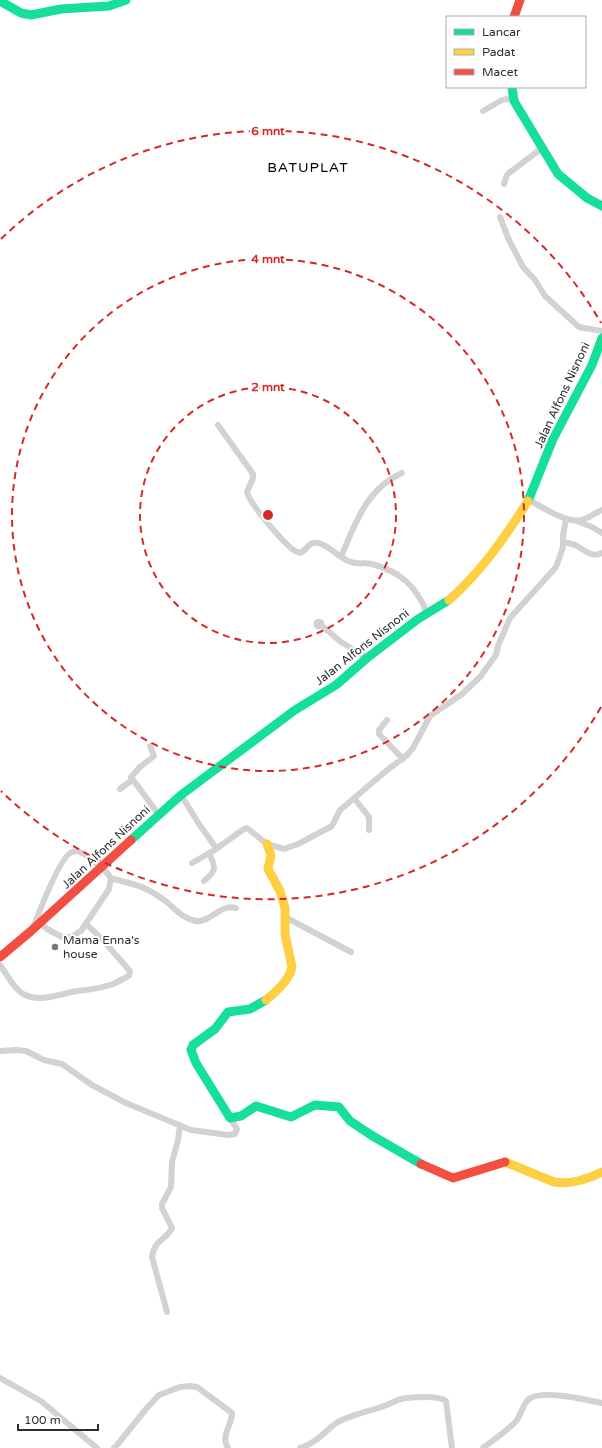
<svg xmlns="http://www.w3.org/2000/svg" width="602" height="1448" viewBox="0 0 602 1448" font-family="'Varela Round',sans-serif">
  <style>
    .lines { fill: none; stroke-linecap: round; stroke-linejoin: round }
    .street { stroke: #d2d2d2; stroke-width: 6 }
    .fast { stroke: #16e098; stroke-width: 9 }
    .slow { stroke: #ffcf43; stroke-width: 9 }
    .jam { stroke: #f24e42; stroke-width: 9 }
    .ring { fill: none; stroke: #d62828; stroke-width: 2; stroke-dasharray: 7 5 }
    .poi-dot { fill: #767676; stroke: #fff; stroke-width: 1.5 }
    .labels { text-anchor: middle; dominant-baseline: central; stroke-width: 4; stroke-linejoin: round; paint-order: stroke }
    .street-label { font-size: 12px; fill: #2d2d2d; stroke: #fff }
    .poi-label { font-size: 12px; fill: #2d2d2d; stroke: #fff; text-anchor: start }
    .quarter-label { font-size: 14px; letter-spacing: 1px; fill: #000; stroke: #fff }
    .centre { fill: #d62828; stroke: #fff; stroke-width: 2 }
    .ring-label { font-size: 12px; text-anchor: middle; font-weight: bold; fill: #d62828; stroke: #fff; stroke-width: 4; stroke-linejoin: round; paint-order: stroke }
  </style>
  <rect width="100%" height="100%" fill="#fff"/>
  <g class="lines">
    <!-- street -->
    <path class="street" d="M483 111 502 100 513 98
      M504 184 507 175 509 173 542 148
      M500 217 508 238 523 267 535 280 545 296 579 327 602 331
      M218 425 253 474V478L247 492C249 503 285 545 295 551 297 552 299 552 301 553 306 550 308 544 313 543 325 540 339 559 351 562 358 565 365 562 372 564 401 572 416 586 427 613
      M529 500C542 507 567 524 582 520 588 518 595 513 602 510
      M577 521 592 527 602 533
      M564 542C568 543 573 544 577 546 586 551 592 558 602 553
      M341 557C355 524 366 489 402 473
      M316.5 624a2.5 2.5 0 1 1 5 0a2.5 2.5 0 1 1-5 0Z
      M321 625 341 642 367 658
      M387 720 379 730V734L403 759
      M132 780 131 777 140 767 154 756 150 746
      M120 789 132 780 134 781 159 815
      M181 795 199 824 216 848
      M354 798 369 817V830
      M192 863 213 851 244 829 247 828 267 844 284 849 298 844 332 826 340 810 346 805 386 771 407 755 413 748 430 716 462 694 480 677 496 655 498 646 510 618 556 567 563 547V536L566 519
      M111 878C122 882 134 883 144 888 152 892 161 897 168 903 176 910 184 919 196 921 210 923 221 903 236 908
      M204 881C217 870 216 868 209 853
      M285 917 351 952
      M33 928C38 915 60 856 72 852 80 849 87 856 93 861 100 866 107 871 111 878L109 889 81 931 71 937H62L47 929 40 923
      M0 965C7 974 13 988 23 994 40 1003 60 994 77 991 88 990 101 988 113 984 118 982 124 978 129 976L130 971 101 938 86 924
      M0 1051 16 1050 26 1051 44 1060 62 1064 92 1085 126 1103 191 1130 228 1135 235 1134 237 1129 230 1118
      M167 1312 152 1257C156 1237 166 1241 172 1228L162 1208V1204L171 1187 172 1162 178 1140 180 1125
      M0 1378 41 1401 97 1448
      M114 1448 117 1445 146 1409 159 1395 180 1387 190 1386 197 1387 232 1413C232 1425 220 1436 228 1448
      M300 1448C317 1443 324 1431 338 1422 351 1415 367 1412 381 1407 388 1405 394 1401 401 1399 411 1397 438 1395 446 1401L452 1448
      M483 1448C492 1441 510 1429 517 1420 521 1414 523 1404 529 1399 542 1389 586 1400 602 1403"/>
    <!-- fast -->
    <path class="fast" d="M0 1 21 13 31 15 61 9 109 6 126 0
      M512 87 514 101 558 174 587 198 602 206
      M528 501 553 439 592 365 602 338
      M131 840 181 795 295 710 336 685 367 658 418 619 449 600
      M266 1000 250 1009 228 1012 215 1029 193 1045 191 1050 196 1063 230 1118 241 1116 256 1106 291 1117 315 1105 339 1107 350 1121 371 1135 421 1164"/>
    <!-- slow -->
    <path class="slow" d="M449 600C482 571 505 537 528 501
      M266 1000C276 992 290 979 292 967L285 934V908L280 891 268 869 271 855 267 844
      M505 1162 554 1182C572 1185 586 1179 602 1172"/>
    <!-- jam -->
    <path class="jam" d="M514 17 520 0
      M0 957 31 931 131 840
      M421 1164 453 1178 505 1162"/>
  </g>
  <!-- distance rings -->
  <g class="ring">
    <circle cx="268" cy="515" r="128"/>
    <circle cx="268" cy="515" r="256"/>
    <path d="M601 707A384 384 0 0 1 1 791M1 239A384 384 0 0 1 601 323"/>
  </g>
  <!-- markers -->
  <circle class="poi-dot" cx="55" cy="947" r="4"/>
  <g class="labels">
    <!-- street labels -->
    <g class="street-label">
      <text transform="translate(562 395) rotate(-65)">Jalan Alfons Nisnoni</text>
      <text transform="translate(362 647) rotate(-38)">Jalan Alfons Nisnoni</text>
      <text transform="translate(106 847) rotate(-43)">Jalan Alfons Nisnoni</text>
    </g>
    <!-- poi labels -->
    <g class="poi-label">
      <text x="63" y="940">Mama Enna's<tspan x="63" dy="14">house</tspan></text>
    </g>
    <!-- quarter labels -->
    <g class="quarter-label">
      <text x="308" y="167">BATUPLAT</text>
    </g>
  </g>
  <circle cx="268" cy="515" r="6" class="centre"/>
  <g class="ring-label">
    <text x="268" y="135">6 mnt</text>
    <text x="268" y="263">4 mnt</text>
    <text x="268" y="391">2 mnt</text>
  </g>
  <!-- legend -->
  <rect x="446" y="16" width="140" height="72" fill="#ffffff" stroke="#ababab"/>
  <rect x="454" y="29" width="20" height="6" fill="#16e098" stroke="#ababab"/>
  <text x="482" y="36" font-size="12" fill="#2d2d2d">Lancar</text>
  <rect x="454" y="49" width="20" height="6" fill="#ffcf43" stroke="#ababab"/>
  <text x="482" y="56" font-size="12" fill="#2d2d2d">Padat</text>
  <rect x="454" y="69" width="20" height="6" fill="#f24e42" stroke="#ababab"/>
  <text x="482" y="76" font-size="12" fill="#2d2d2d">Macet</text>
  <!-- scale -->
  <path d="M18 1424v6h80v-6" fill="none" stroke="#2d2d2d" stroke-width="2"/>
  <text x="24" y="1424" font-size="12" fill="#2d2d2d" stroke="#ffffff" stroke-width="3" paint-order="stroke">100 m</text>
</svg>
